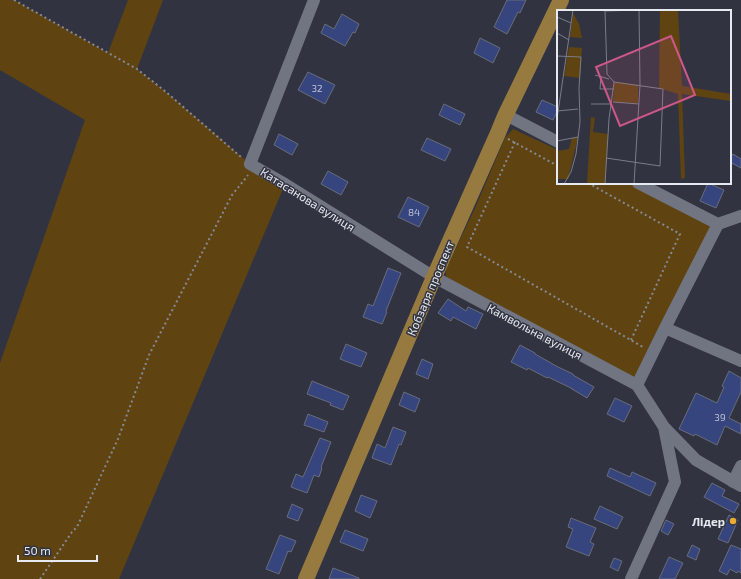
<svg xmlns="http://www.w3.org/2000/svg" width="741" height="579" viewBox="0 0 741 579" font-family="'Exo 2',sans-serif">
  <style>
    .green { fill: #5f4412 }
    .building { fill: #37457e; stroke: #686c7a }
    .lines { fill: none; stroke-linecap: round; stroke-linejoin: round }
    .path { stroke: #878994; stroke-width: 2; stroke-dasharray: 2 3; stroke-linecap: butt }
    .minor { stroke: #717582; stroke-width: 12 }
    .major { stroke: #977a40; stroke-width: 16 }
    .poi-dot { fill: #e9ab38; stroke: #313440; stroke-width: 1.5 }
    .labels { text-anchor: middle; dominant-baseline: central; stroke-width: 3; stroke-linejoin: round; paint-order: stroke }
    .number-label { font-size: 10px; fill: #bcc1d5 }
    .street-label { font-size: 12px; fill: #e8eaf2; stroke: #313440 }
    .poi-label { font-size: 12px; font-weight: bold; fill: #e8eaf2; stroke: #313440; text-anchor: end }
    .inset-road { fill: none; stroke: #7a7d87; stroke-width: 1 }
    .view { fill: #cd5788; fill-opacity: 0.15; stroke: #cd5788; stroke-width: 2 }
    .inset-edge { fill: none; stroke: #e8eaf2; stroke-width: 2 }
  </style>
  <rect width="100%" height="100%" fill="#313440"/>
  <!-- green -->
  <path class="green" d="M0 0H14L108 53 128 0H163L137 69 166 92 250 164 285 184 119 579H0V363L85 120 0 70Z
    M513 129 558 150V183H629L718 224 637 385 446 277V269L476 206 505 138Z"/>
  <!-- building -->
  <path class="building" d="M507 0H526L520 13 518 12 507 34 494 27Z
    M342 14 359 24 355 33 353 32 345 46 321 33 325 24 334 29Z
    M480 38 500 48 493 63 474 53Z
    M308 72 335 85 325 104 298 90Z
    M542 100 558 107V110L553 120 536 112Z
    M444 104 465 114 460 125 439 115Z
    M279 134 298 144 292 155 274 145Z
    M427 138 451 149 445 161 421 150Z
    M733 154 741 159V168L730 162V159Z
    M328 171 348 182 341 195 321 184Z
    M708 183 724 190 716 208 700 201Z
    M408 197 429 207 419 227 398 217Z
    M388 268 401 273 386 311 387 312 382 324 363 317 368 304 373 306Z
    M448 299 466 311 468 307 483 314 476 329 453 317 451 321 438 313Z
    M346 344 367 353 361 367 340 359Z
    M520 345 535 353V354L558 367 573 374V375L594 387 587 398 572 389H573L548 377 547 378 528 368 527 370 511 362Z
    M422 359 433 364 428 379 416 374Z
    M729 371 741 378V392L729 418 741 424V434L725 426 717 445 695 434 694 436 679 429 696 393 717 403 724 387 722 386Z
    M312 381 349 396 343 410 330 405 331 403 307 394Z
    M404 392 420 399 415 412 399 405Z
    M615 398 632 406 624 422 607 414Z
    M308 414 328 422 324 432 304 425Z
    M393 427 406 432 401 445 399 444 391 465 372 458 377 444 385 448Z
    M320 438 331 442 321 467 322 468 319 477 314 475 307 493 291 487 296 474 303 477Z
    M610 468 630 477 632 472 656 483 650 496 607 476Z
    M712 483 725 490 722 496 739 504 734 513 704 497Z
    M361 495 377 501 370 518 355 511Z
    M292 504 303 509 298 521 287 517Z
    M600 506 623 517 617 529 594 519Z
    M729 515 738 520 728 543 718 539Z
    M571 518 596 528 590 542 594 544 589 556 566 547 573 529 568 527Z
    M666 520 674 524 668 535 661 531Z
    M345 530 368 539 363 551 340 542Z
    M280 535 296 541 291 552 288 551 279 574 266 569Z
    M692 545 700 549 696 560 687 556Z
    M731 545 741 549V573L738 571 737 573 730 569 727 575 719 571Z
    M669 557 683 563 675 579H659Z
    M614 558 622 561 618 571 610 567Z
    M333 568 359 578V579H329Z"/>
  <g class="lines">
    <!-- path -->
    <path class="path" d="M14 0 137 69 166 92 241 157
      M508 139 558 166
      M515 142 467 247 643 347
      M588 183 680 234 631 340
      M40 579 72 532 77 527 118 439 149 355 232 195 245 179 248 175"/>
    <!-- minor -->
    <path class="minor" d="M314 0 250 164 285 184 434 277 637 385 664 427 675 482 631 579
      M506 115 558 142
      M638 183 718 224
      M665 328 741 361
      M637 385 665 328 718 224 741 216
      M664 427 696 460 741 486
      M733 482 741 466"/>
    <!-- major -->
    <path class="major" d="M306 579 434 277 498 133 505 116 561 0"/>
  </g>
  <!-- markers -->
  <circle class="poi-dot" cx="733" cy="521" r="4"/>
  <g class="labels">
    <!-- number labels -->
    <g class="number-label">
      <text x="317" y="88">32</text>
      <text x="414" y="212">84</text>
      <text x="720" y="417">39</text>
    </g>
    <!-- street labels -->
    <g class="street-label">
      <text transform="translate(308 199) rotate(32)">Катасанова вулиця</text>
      <text transform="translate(430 288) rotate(-67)">Кобзаря проспект</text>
      <text transform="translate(535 331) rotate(28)">Камвольна вулиця</text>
    </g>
    <!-- poi labels -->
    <g class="poi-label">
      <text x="725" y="521">Лідер</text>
    </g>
  </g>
  <!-- overview -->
  <g transform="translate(557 10)">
    <rect width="174" height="174" fill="#313440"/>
    <path d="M103 0H121L125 76 174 84V91L125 84 128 168 124 169 121 84 102 78ZM16 3 22 14 25 28 13 27ZM12 37 25 38 23 68 7 66ZM57 72 81 75V93L56 92ZM34 107 38 108 36 122 51 124 48 174H30ZM21 127 11 169H0V141L12 139 15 128Z" fill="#5f4412"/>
    <path class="inset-road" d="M0 7 14 13M0 23 12 30M0 46 24 47 22 78 23 112 19 144 14 162 7 174M38 65 52 69M44 66 43 79H57M56 92 82 94M34 94H54M0 101 21 99M0 109 16 0M0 131 21 127M49 148 103 156 106 79 57 72 50 64 48 1 82 0M48 174 52 109 57 72M77 174 83 75 82 0"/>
    <path class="view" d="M114 26 138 85 63 116 39 57Z"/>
    <rect width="174" height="174" class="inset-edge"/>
  </g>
  <!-- scale -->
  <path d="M18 555v6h79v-6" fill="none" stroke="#e8eaf2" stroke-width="2"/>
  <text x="24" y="555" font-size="12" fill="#e8eaf2" stroke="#313440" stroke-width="3" paint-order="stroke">50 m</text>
</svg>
